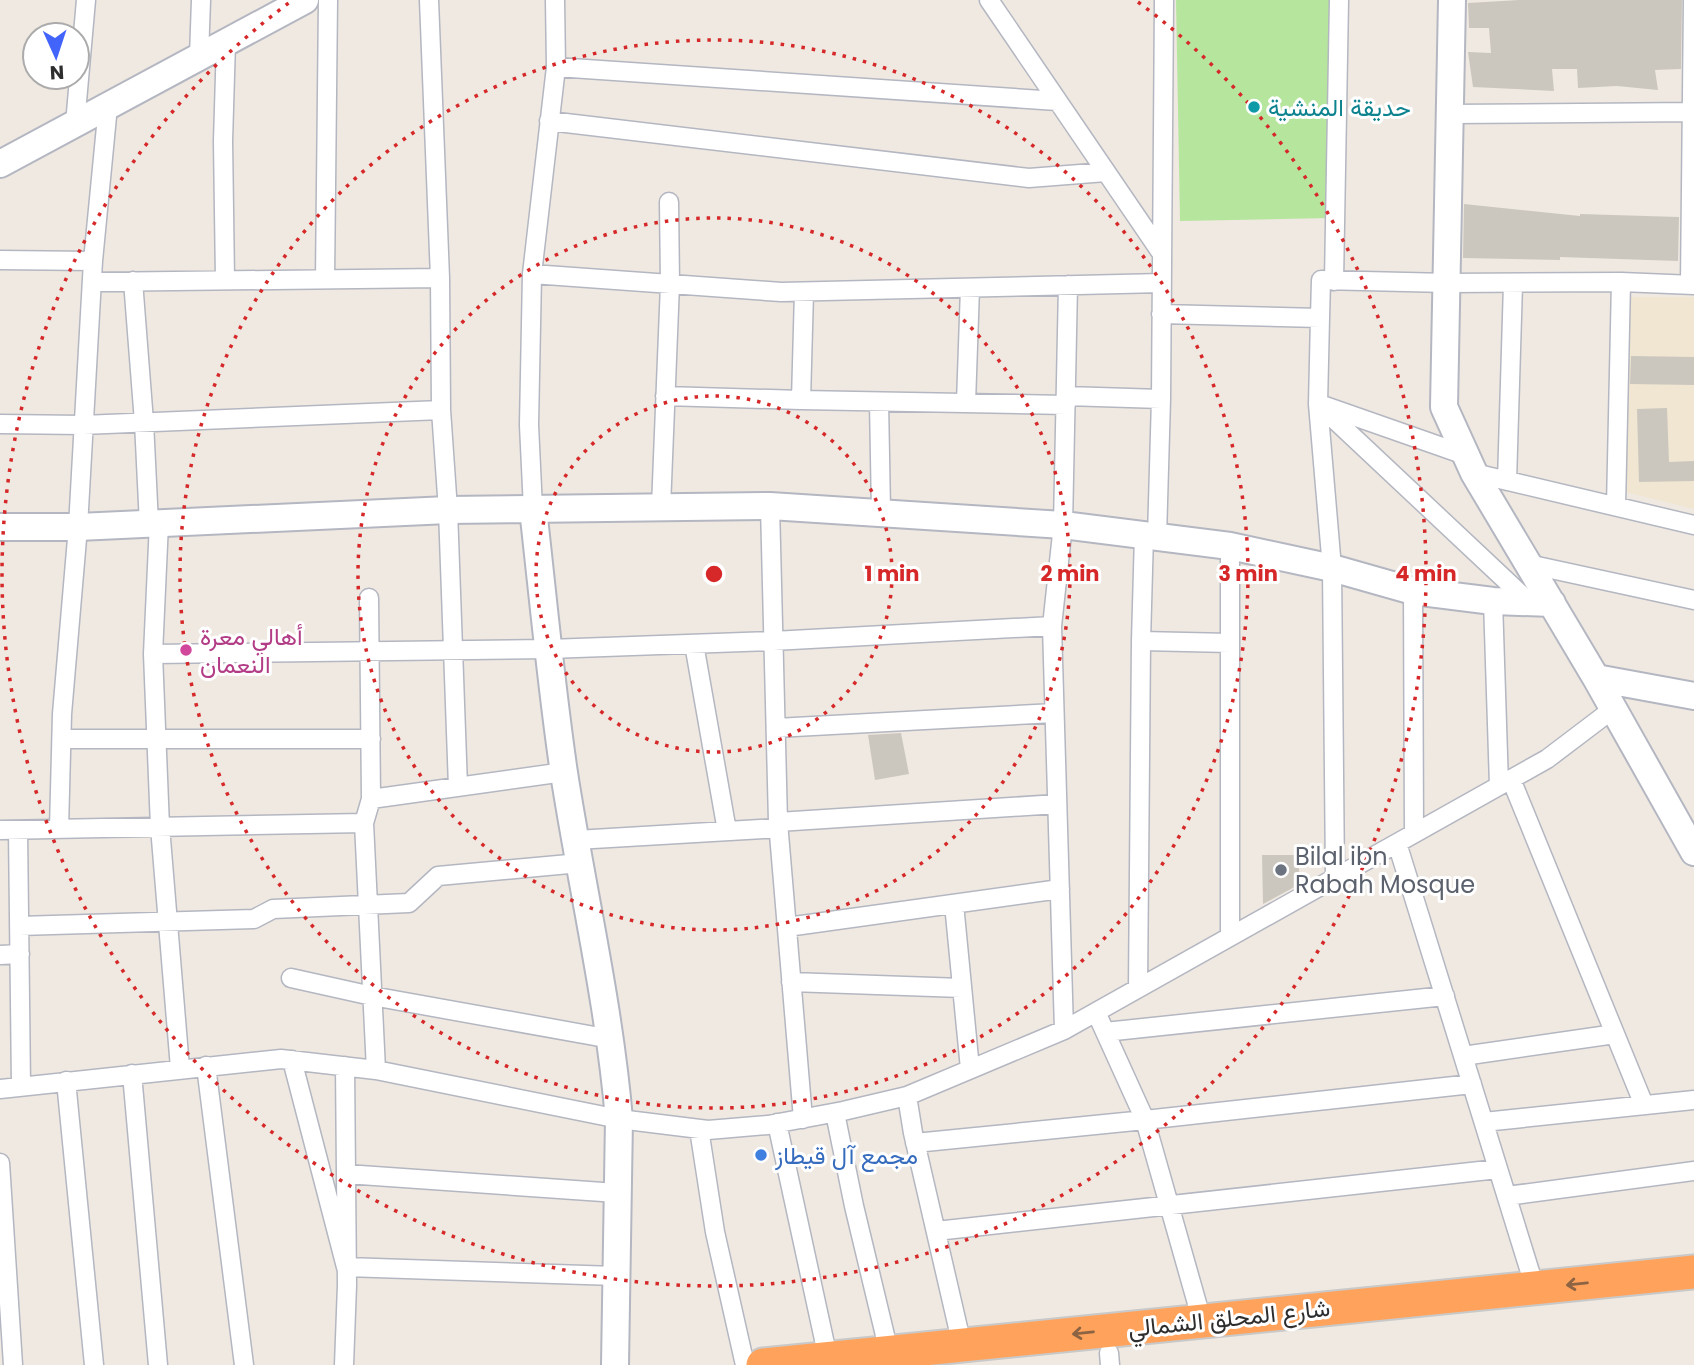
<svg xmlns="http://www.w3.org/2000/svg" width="1694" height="1365" viewBox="0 0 1694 1365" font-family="Poppins,Vazirmatn,sans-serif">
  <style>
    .education { fill: #f0e6d1 }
    .green { fill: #b6e59e }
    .building { fill: #cbc7bf }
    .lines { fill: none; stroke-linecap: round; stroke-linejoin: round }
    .street-casing { stroke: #b4b7c1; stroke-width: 21 }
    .secondary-casing { stroke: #b4b7c1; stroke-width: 30 }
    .highway-casing { stroke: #c9c9c9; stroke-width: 37 }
    .street { stroke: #fff; stroke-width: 18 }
    .secondary { stroke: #fff; stroke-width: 26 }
    .highway { stroke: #ffa35c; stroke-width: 33 }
    .oneway { stroke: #8c6343 }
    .ring { fill: none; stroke: #d62828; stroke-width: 3.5; stroke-dasharray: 3.5 7 }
    .culture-dot { fill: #0f9aa8; stroke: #fff; stroke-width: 2.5 }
    .hotel-dot { fill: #d1479c; stroke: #fff; stroke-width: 2.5 }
    .worship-dot { fill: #6b7280; stroke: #fff; stroke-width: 2.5 }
    .shop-dot { fill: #3f7fe0; stroke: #fff; stroke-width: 2.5 }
    .labels { text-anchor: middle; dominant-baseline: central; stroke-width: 6; stroke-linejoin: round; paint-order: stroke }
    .culture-label { font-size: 24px; fill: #0d838f; stroke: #fff; text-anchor: start }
    .hotel-label { font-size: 24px; fill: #b23c85; stroke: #fff; text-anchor: start }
    .worship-label { font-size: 24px; fill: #5b616d; stroke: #fff; text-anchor: start }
    .shop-label { font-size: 24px; fill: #366cbe; stroke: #fff; text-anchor: start }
    .street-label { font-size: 24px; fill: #2e2e2e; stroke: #fff }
    .centre { fill: #d62828; stroke: #fff; stroke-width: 3.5 }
    .ring-label { font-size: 21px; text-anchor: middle; font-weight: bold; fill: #d62828; stroke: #fff; stroke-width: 6; stroke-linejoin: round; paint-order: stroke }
  </style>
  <rect width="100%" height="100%" fill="#efe9e1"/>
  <!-- education -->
  <path class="education" d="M1627 297H1694V509L1625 492Z"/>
  <!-- green -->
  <path class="green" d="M1176 0H1329V218L1180 221Z"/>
  <!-- building -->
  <path class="building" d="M1519 0H1682L1681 69 1655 70 1658 90 1617 86 1578 88 1577 69H1552L1554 91 1473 87 1468 52 1491 53 1489 28H1469L1468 3Z
    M1464 204 1580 216V214L1679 217 1678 261 1560 257V260L1463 258Z
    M1631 356 1694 357V385L1630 384Z
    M1667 408 1669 462 1694 461V481L1639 482 1637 409Z
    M901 733 909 774 875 780 868 735Z
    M1262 855H1298L1300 884 1263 904Z"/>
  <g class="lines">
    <!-- street casing -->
    <g class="street-casing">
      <path id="street" d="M429 0 440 278 441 410 448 510 458 787
        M989 0 1162 254
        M199 57 201 0
        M556 67 1057 101
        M1450 114 1694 112
        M549 121 1029 178 1106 172
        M75 124 86 0
        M0 260 93 261
        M532 274 781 292 1162 283
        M325 279 328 0
        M225 280 223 141 226 42
        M133 281 144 422 149 524
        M1334 281 1339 0
        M92 282 440 278
        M1690 284 1693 0
        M804 292 801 400 1066 405
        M1161 314 1320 318 1321 280 1448 283 1621 282 1694 285
        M1320 318 1318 404 1332 568 1335 877
        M665 396 801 400
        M1066 396 1161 399
        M879 402 881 511
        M966 403 970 288
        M1318 404 1530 603
        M1325 406 1465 455
        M0 424 83 425 441 410
        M1474 473 1694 525
        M1507 481 1513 284
        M770 506 778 822 803 1119
        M1616 506 1621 282
        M661 507 670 284 669 202
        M533 509 529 425 532 274 556 67 555 0
        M159 523 153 654 160 827 180 1068
        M1157 537 1161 399 1164 0
        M1528 564 1694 600
        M1413 591 1414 832
        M369 598 371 799
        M1493 601 1499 785
        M1141 641 1144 535
        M694 644 727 831
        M153 654 549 649 773 641 1052 626
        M776 728 1054 713
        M62 739H371
        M1511 779 1644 1105
        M778 822 1057 804
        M364 823 376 1070
        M59 829 62 714 78 527 93 261 108 106
        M0 830 364 823 371 799 564 772
        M18 830 21 1086
        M576 840 779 828
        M1397 843 1535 1288
        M954 904 970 1069
        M19 926 254 919 273 909 409 903 438 876 580 863
        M787 927 1060 889
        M1230 936V546
        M0 955 20 954
        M291 978 372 996 611 1039
        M791 982 962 988
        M1138 988 1141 641 1230 643
        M1096 1012 1145 1120 1472 1084
        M1064 1030 1052 626 1063 525 1068 285
        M1105 1032 1445 996
        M1463 1056 1615 1034
        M292 1060 346 1267 616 1276
        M206 1066 244 1365
        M132 1074 158 1365
        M66 1081 94 1365
        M0 1089 281 1059 376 1070 619 1119 708 1130 768 1125 843 1111 907 1096 1064 1030 1547 759 1613 709
        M907 1096 913 1133 962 1345
        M835 1113 854 1206 889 1352
        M1484 1122 1694 1100
        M777 1123 828 1358
        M699 1129 715 1232 745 1365
        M915 1143 1145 1120 1202 1321
        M0 1163 13 1365
        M346 1174 617 1193
        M1507 1196 1694 1171
        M936 1231 1498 1169
        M1109 1353 1110 1365
        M344 1365 347 1285 345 1066"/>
    </g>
    <!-- secondary casing -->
    <g class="secondary-casing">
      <path id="secondary" d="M1452 0 1444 407 1474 473 1596 678 1694 852
        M0 164 305 0
        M533 509C543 597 551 685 564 773 582 889 609 1002 619 1119L615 1365
        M0 527H78L448 510 770 506 1063 525 1230 546 1332 568 1413 591 1493 601 1552 603
        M1596 678 1694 696"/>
    </g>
    <!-- highway casing -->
    <g class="highway-casing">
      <path id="highway" d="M763 1365 1694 1272"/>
    </g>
    <!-- street -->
    <use href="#street" class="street"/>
    <!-- secondary -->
    <use href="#secondary" class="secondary"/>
    <!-- highway -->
    <use href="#highway" class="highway"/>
  </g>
  <!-- one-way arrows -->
  <defs><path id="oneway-shaft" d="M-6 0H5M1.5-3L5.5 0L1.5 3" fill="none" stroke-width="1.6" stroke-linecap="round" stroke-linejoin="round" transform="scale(1.75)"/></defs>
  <g class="oneway">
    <use href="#oneway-shaft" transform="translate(1577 1284) rotate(174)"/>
    <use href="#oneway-shaft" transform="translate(1083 1333) rotate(174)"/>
  </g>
  <!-- distance rings -->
  <g class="ring">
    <circle cx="714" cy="574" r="178"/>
    <circle cx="714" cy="574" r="356"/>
    <circle cx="714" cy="574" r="534"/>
    <path d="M1138 2A712 712 0 1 1 290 2"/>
  </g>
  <!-- markers -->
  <circle class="culture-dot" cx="1254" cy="107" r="7"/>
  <circle class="hotel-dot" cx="186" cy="650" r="7"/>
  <circle class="worship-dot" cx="1281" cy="870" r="7"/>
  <circle class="shop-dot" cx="761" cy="1155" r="7"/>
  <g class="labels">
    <!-- culture labels -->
    <g class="culture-label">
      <text x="1268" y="107">حديقة المنشية</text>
    </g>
    <!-- hotel labels -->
    <g class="hotel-label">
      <text x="200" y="636">أهالي معرة<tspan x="200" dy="28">النعمان</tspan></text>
    </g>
    <!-- worship labels -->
    <g class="worship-label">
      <text x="1295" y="856">Bilal ibn<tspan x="1295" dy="28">Rabah Mosque</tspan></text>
    </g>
    <!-- shop labels -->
    <g class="shop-label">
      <text x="775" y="1155">مجمع آل قيطاز</text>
    </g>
    <!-- street labels -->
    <g class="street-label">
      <text transform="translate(1229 1318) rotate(-6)">شارع المحلق الشمالي</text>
    </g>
  </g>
  <circle cx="714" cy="574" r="10" class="centre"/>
  <g class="ring-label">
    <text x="892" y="581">1 min</text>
    <text x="1070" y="581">2 min</text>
    <text x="1248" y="581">3 min</text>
    <text x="1426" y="581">4 min</text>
  </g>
  <!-- north arrow -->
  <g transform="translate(56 56) rotate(177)"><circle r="33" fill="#ffffff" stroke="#ababab" stroke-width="2"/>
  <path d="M0-5L12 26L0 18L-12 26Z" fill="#4264fb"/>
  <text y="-10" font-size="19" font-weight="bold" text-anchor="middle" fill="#2e2e2e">N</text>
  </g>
</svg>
